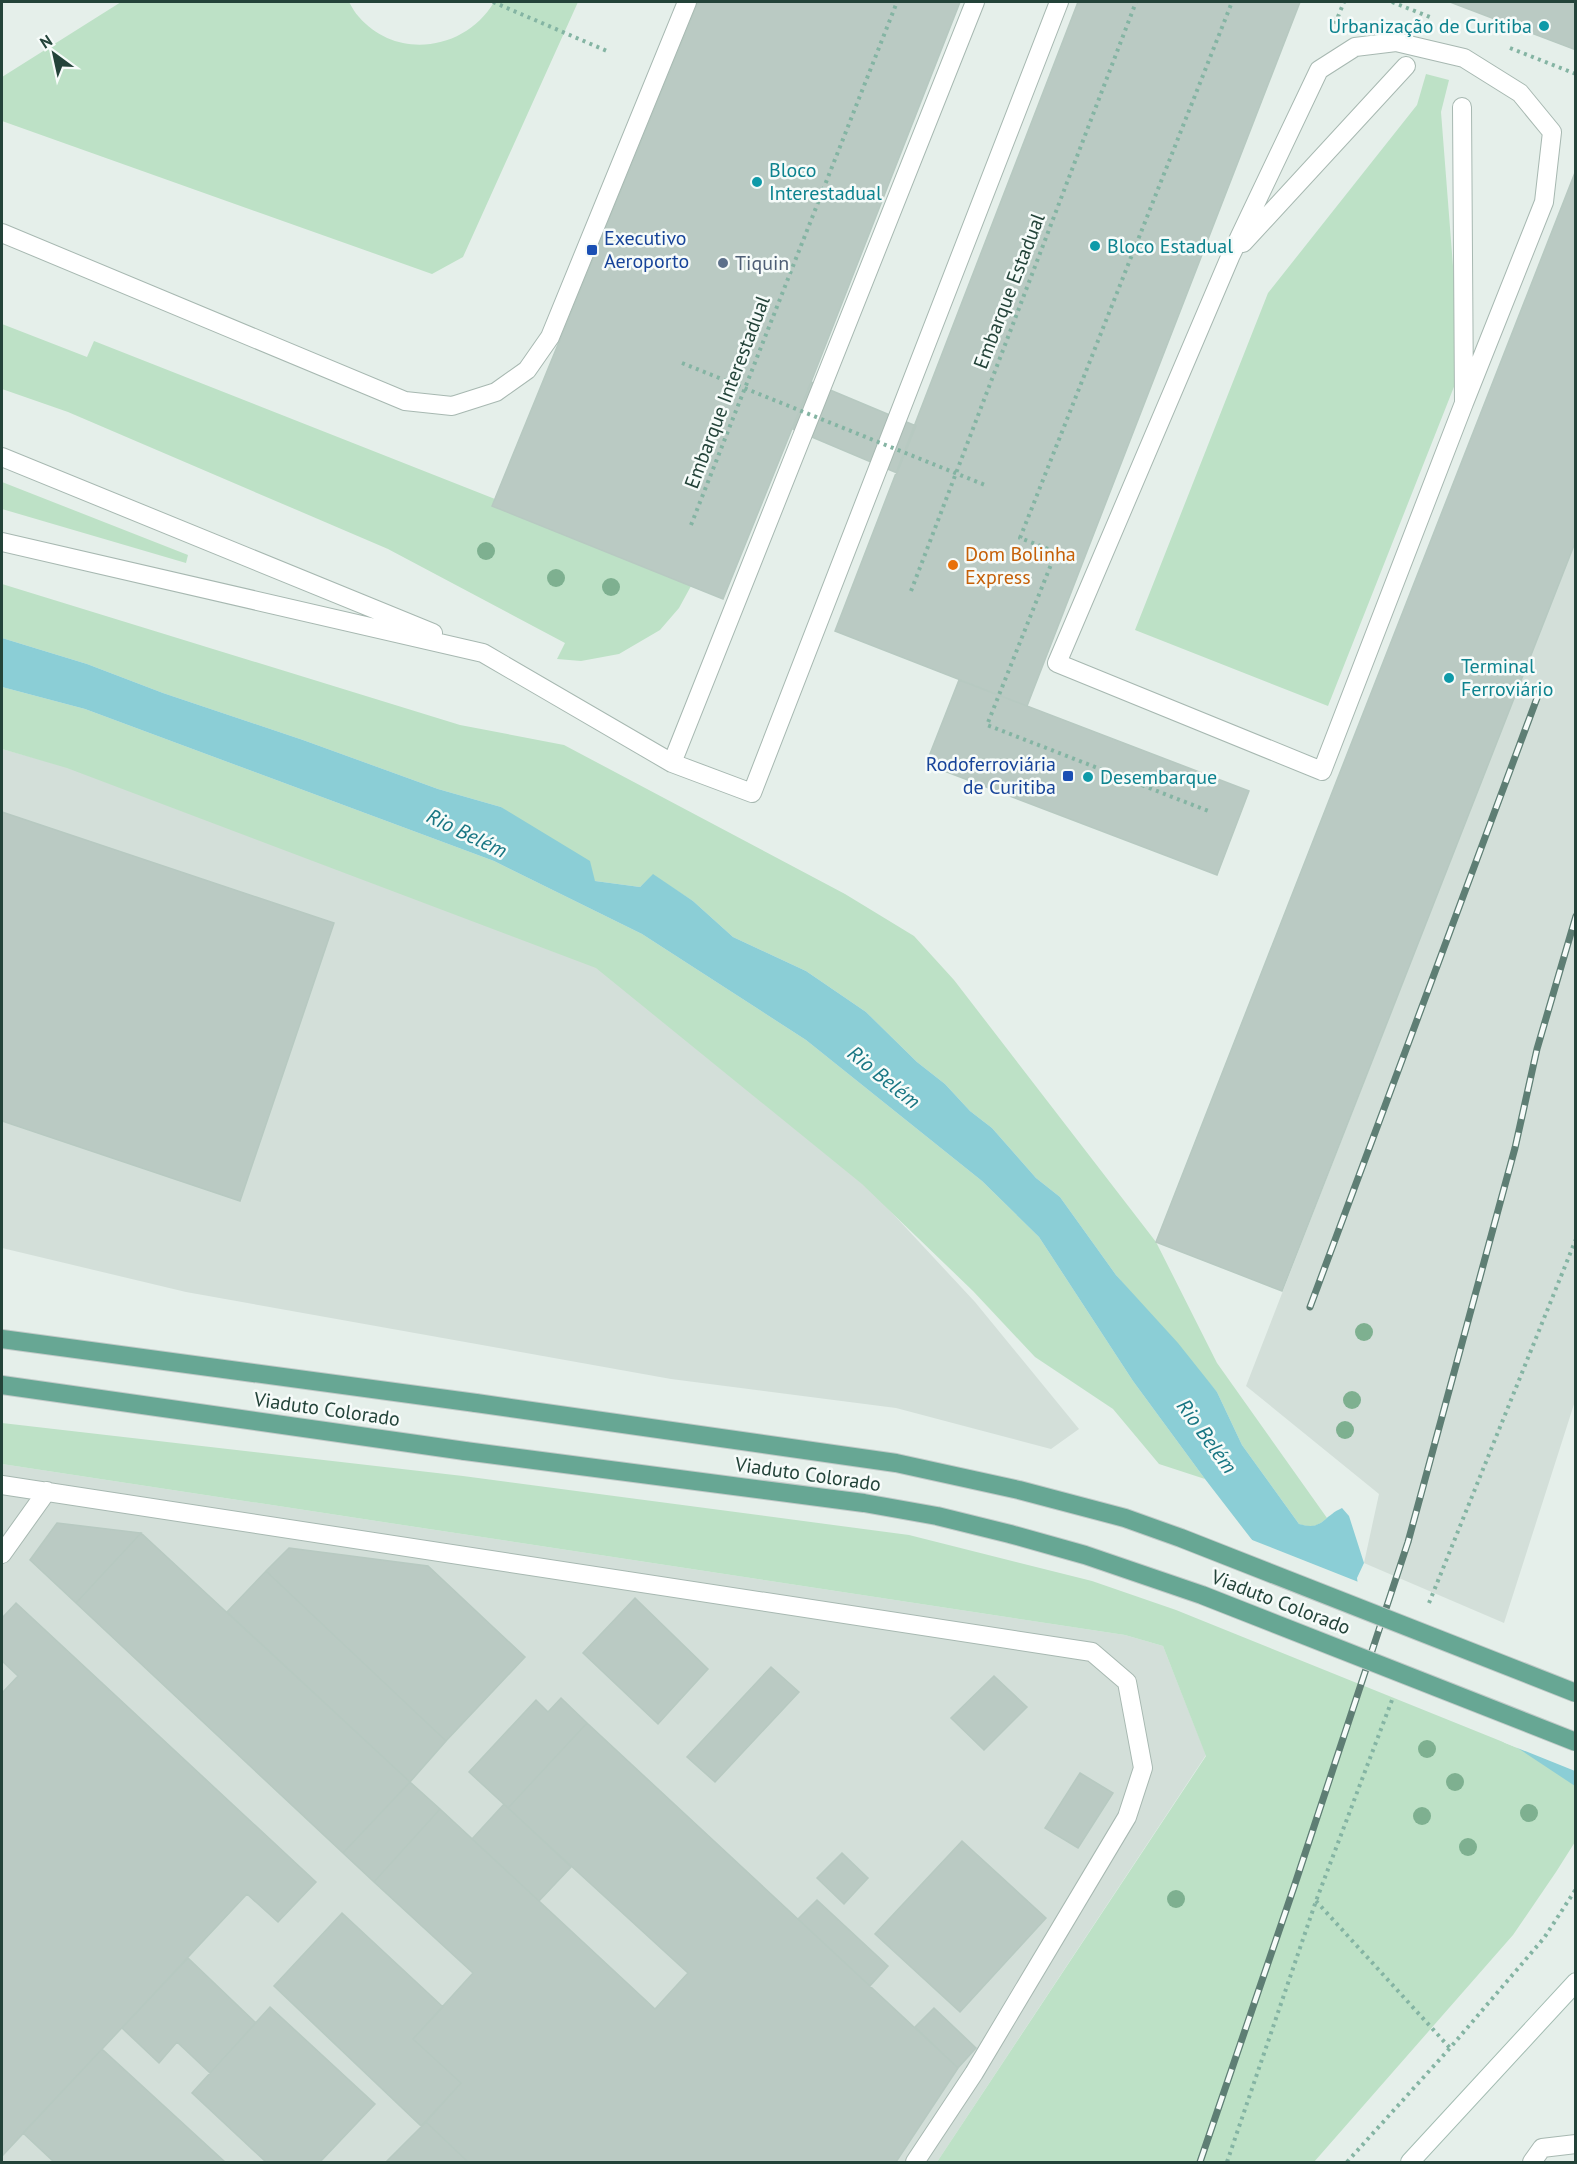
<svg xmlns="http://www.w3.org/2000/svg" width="1577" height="2164" viewBox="0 0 1577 2164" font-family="'PT Sans',sans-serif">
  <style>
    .built { fill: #d3dfd9 }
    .green { fill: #bde1c6 }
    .water { fill: #8bced6 }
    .pier { fill: #e5efea }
    .building { fill: #bacac3; stroke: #b7c9c1; stroke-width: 1.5 }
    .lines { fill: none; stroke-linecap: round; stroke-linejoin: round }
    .lane-casing { stroke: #a7b8b1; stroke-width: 20 }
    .secondary-casing { stroke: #a3bcb2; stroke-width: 20 }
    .primary-casing { stroke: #c1cac8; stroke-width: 20 }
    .path { stroke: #84b4a3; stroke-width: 4; stroke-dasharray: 3 4.5; stroke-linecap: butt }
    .lane { stroke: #fff; stroke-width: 18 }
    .secondary { stroke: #fff; stroke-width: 18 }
    .primary { stroke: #67a794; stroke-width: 18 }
    .rail-casing { stroke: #5e7e74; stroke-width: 7 }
    .rail { stroke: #f6fbf9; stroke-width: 4.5; stroke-dasharray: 14; stroke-linecap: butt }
    .primary-bridge-casing { stroke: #c1cac8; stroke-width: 20; stroke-linecap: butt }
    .path-bridge { stroke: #84b4a3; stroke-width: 4; stroke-dasharray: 3 4.5; stroke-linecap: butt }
    .primary-bridge { stroke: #67a794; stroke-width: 18 }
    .tree { fill: #7eb090 }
    .culture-dot { fill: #0f9aa8; stroke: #f6fbf9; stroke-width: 2 }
    .transit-dot { fill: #1a4fb4; stroke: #f6fbf9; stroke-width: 2 }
    .service-dot { fill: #5c6f8a; stroke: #f6fbf9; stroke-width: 2 }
    .food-dot { fill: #e8710a; stroke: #f6fbf9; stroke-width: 2 }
    .labels { text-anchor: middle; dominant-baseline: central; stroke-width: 5; stroke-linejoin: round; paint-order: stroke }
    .culture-label { font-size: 20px; fill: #0d838f; stroke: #f6fbf9; text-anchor: start }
    .transit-label { font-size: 20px; fill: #164399; stroke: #f6fbf9; text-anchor: start }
    .service-label { font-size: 20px; fill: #4e5e75; stroke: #f6fbf9; text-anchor: start }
    .street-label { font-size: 20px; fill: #234339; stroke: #f6fbf9 }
    .food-label { font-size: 20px; fill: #c56008; stroke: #f6fbf9; text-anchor: start }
    .water-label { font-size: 21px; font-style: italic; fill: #187683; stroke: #f6fbf9 }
  </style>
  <rect width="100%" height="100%" fill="#e5efea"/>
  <!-- built -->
  <path class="built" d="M1575 540V1401L1504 1623 1364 1563 1379 1494 1246 1386Z
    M2 749 237 814 634 983 841 1158 975 1302 1079 1429 1051 1449 896 1408 671 1379 186 1292 2 1248Z
    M2 1464 1125 1635 1163 1646 1206 1755 937 2162H2Z"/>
  <!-- green -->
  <path class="green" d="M121 2H349C352 7 355 13 359 17 397 61 466 50 494 2H578L463 257 432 274 2 121V77Z
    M1426 74 1449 80 1441 112 1461 369 1328 706 1135 630 1268 293 1417 105Z
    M2 324 87 357 94 341 495 499 691 586 679 608 660 630 619 654 581 661 557 659 565 643 388 549 68 412 2 389Z
    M2 482 188 555 186 563 2 509Z
    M2 584 460 725 564 745 845 894 914 936 954 980 1156 1242 1217 1363 1327 1518C1317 1527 1312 1528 1299 1524L1242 1445 1217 1392 1116 1275 1060 1197 1036 1178 992 1128 970 1111 945 1084 917 1062 866 1012 806 971 733 937 693 901 653 875 640 887 595 881 501 807 438 789 303 740 163 693 87 664 2 638Z
    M2 687 85 709 494 861 642 934 806 1040 982 1181 1039 1237 1133 1381 1205 1479 1159 1464 1113 1409 1035 1357 973 1291 862 1184 596 968 67 768 2 749Z
    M2 1423 463 1476 909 1535 1092 1581 1176 1610 1575 1771V1842L1556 1872 1513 1935 1314 2162H937L1206 1756 1163 1646 1125 1635 2 1464Z"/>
  <!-- water -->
  <path class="water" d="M2 638 87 664 163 693 303 740 438 789 501 807 590 861 595 881 640 887 653 874 693 901 733 937 806 971 866 1012 917 1062 945 1084 970 1111 992 1128 1036 1178 1060 1197 1116 1275 1178 1343 1217 1392 1242 1445 1299 1524C1323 1531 1322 1517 1342 1508L1349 1516 1364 1563 1357 1578 1358 1586 1503 1697 1575 1735V1786L1303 1606 1205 1479 1133 1381 1039 1237 982 1181 806 1040 642 934 494 861 85 709 2 687Z"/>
  <!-- pier -->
  <path class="pier" d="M1247 1538 1361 1583 1437 1646 1504 1694 1576 1731 1575 1771 1505 1743 1302 1608Z"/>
  <!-- building -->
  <path class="building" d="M698 2H960L811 382 723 599 492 506Z
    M1078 2H1300L1027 706 835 631Z
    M1450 2H1576V50Z
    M1576 170V540L1282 1291 1156 1242Z
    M811 382 916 426 897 473 793 429Z
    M959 680 1249 791 1217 875 926 764Z
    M2 812 334 923 240 1201 2 1121Z
    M57 1523 141 1533 76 1603 30 1560Z
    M141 1533 410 1782 343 1853 76 1603Z
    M289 1548 428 1566 525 1657 446 1741 266 1571Z
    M266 1571 446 1741 410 1782 227 1612Z
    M635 1598 708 1669 658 1724 583 1653Z
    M16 1603 316 1882 278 1922 247 1894 2 2156V1693L18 1676 2 1661V1618Z
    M771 1667 799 1692 715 1782 687 1757Z
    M994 1676 1027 1707 984 1750 951 1718Z
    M561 1698 587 1723 508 1808 469 1772 536 1700 548 1712Z
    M587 1723 958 2068 896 2162H468L426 2122 461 2083 413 2039 473 1973 374 1882 440 1809 655 2009 688 1973 508 1808Z
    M1080 1773 1113 1793 1078 1848 1045 1828Z
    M410 1782 440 1809 374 1882 343 1853Z
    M504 1804 571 1867 539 1901 472 1839Z
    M962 1841 1046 1918 960 2012 875 1934Z
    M842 1853 868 1878 844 1904 817 1878Z
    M817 1900 888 1966 870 1986 798 1919Z
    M342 1913 443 2007 413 2039 461 2083 421 2126 274 1986Z
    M188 1958 256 2023 210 2073 177 2042 159 2063 122 2028Z
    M270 2007 375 2104 320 2162H266L192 2093Z
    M934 2008 976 2048 958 2068 915 2027Z
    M102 2049 225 2162H54L23 2133Z
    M426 2122 468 2162H386Z"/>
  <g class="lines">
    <!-- lane casing -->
    <g class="lane-casing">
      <path id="lane" d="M1462 107 1464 403 1322 771 1057 663 1230 257 1319 70 1355 47 1396 42 1464 58 1520 93 1552 132 1544 202 1464 403
        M2 233 405 401 452 406 496 392 527 370 550 337 687 2
        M1243 243 1406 66
        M2 457 433 633
        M2 542 483 653 672 763 752 793 1059 2
        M672 763 975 2
        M2 1485 1092 1652 1127 1682 1143 1768 1127 1817 974 2073 915 2162
        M2 1554 47 1491
        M1532 2162 1542 2148 1576 2144"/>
    </g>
    <!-- secondary casing -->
    <g class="secondary-casing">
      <path id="secondary" d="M1410 2162 1576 1982"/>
    </g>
    <!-- primary casing -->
    <g class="primary-casing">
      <path id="primary" d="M2 1339 476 1403
        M2 1385 465 1451"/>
    </g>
    <!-- path -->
    <path class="path" d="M493 2 607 51
      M1392 2 1430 17
      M1335 24 1344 2
      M1510 48 1576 74
      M691 525 897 2
      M1056 552 987 725 1211 812
      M1069 557 1020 538 1232 2
      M911 591 1136 2
      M1429 1603 1576 1239
      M1316 1901 1450 2048
      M1227 2162 1316 1901 1392 1700
      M1347 2162 1450 2048 1544 1938 1576 1889"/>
    <!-- lane -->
    <use href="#lane" class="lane"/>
    <!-- secondary -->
    <use href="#secondary" class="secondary"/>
    <!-- primary -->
    <use href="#primary" class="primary"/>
    <!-- rail casing -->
    <g class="rail-casing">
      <path id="rail" d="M1310 1307 1540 690
        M1200 2162 1294 1887 1408 1542 1515 1148 1537 1049 1576 916"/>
    </g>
    <!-- rail -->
    <use href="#rail" class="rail"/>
    <!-- primary-bridge casing -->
    <g class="primary-bridge-casing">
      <path id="primary-bridge" d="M476 1403 896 1463 1019 1490 1125 1518 1181 1538 1576 1693
        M465 1451 864 1503 937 1516 1010 1534 1085 1555 1202 1595 1576 1742"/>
    </g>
    <!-- path-bridge -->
    <path class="path-bridge" d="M682 363 985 485"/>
    <!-- primary-bridge -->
    <use href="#primary-bridge" class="primary-bridge"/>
  </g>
  <!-- trees -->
  <g class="tree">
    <circle cx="486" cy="551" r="9"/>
    <circle cx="556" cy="578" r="9"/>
    <circle cx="611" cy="587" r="9"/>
    <circle cx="1364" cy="1332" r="9"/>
    <circle cx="1352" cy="1400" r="9"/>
    <circle cx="1345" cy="1430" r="9"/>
    <circle cx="1427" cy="1749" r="9"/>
    <circle cx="1455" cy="1782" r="9"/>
    <circle cx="1529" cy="1813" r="9"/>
    <circle cx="1422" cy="1816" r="9"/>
    <circle cx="1468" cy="1847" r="9"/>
    <circle cx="1176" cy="1899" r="9"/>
  </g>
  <!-- markers -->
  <g class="culture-dot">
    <circle cx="1544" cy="26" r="6"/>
    <circle cx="757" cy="182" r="6"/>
    <circle cx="1095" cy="246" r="6"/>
    <circle cx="1449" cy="678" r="6"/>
    <circle cx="1088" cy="777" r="6"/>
  </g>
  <g class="transit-dot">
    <rect x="586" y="244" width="12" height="12" rx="3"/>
    <rect x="1062" y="770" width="12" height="12" rx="3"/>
  </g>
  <circle class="service-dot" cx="723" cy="263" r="6"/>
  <circle class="food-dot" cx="953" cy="565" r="6"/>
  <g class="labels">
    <!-- culture labels -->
    <g class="culture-label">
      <text x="1532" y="26" text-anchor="end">Urbanização de Curitiba</text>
      <text x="769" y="170">Bloco<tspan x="769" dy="23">Interestadual</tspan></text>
      <text x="1107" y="246">Bloco Estadual</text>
      <text x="1461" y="666">Terminal<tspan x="1461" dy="23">Ferroviário</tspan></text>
      <text x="1100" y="777">Desembarque</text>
    </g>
    <!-- transit labels -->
    <g class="transit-label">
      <text x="604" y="238">Executivo<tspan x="604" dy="23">Aeroporto</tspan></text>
      <text x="1056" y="764" text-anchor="end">Rodoferroviária<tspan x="1056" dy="23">de Curitiba</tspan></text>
    </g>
    <!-- service labels -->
    <g class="service-label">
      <text x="735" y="263">Tiquin</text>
    </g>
    <!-- street labels -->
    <g class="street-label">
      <text transform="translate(1009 291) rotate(-69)">Embarque Estadual</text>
      <text transform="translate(727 392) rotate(-69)">Embarque Interestadual</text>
      <text transform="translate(327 1409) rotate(8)">Viaduto Colorado</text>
      <text transform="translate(808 1474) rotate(8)">Viaduto Colorado</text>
      <text transform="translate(1281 1602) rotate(21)">Viaduto Colorado</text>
    </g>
    <!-- food labels -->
    <g class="food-label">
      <text x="965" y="554">Dom Bolinha<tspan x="965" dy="23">Express</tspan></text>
    </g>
    <!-- water labels -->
    <g class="water-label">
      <text transform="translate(467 833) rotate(26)">Rio Belém</text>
      <text transform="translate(884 1077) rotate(39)">Rio Belém</text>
      <text transform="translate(1207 1436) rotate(54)">Rio Belém</text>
    </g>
  </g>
  <!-- border -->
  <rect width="1577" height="2164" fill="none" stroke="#234339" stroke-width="6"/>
  <!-- north arrow -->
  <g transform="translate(54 54) rotate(327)" stroke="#f6fbf9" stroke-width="4.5" paint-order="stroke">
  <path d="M0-4.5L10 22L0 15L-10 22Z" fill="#234339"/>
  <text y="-9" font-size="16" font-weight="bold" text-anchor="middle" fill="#234339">N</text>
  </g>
</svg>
